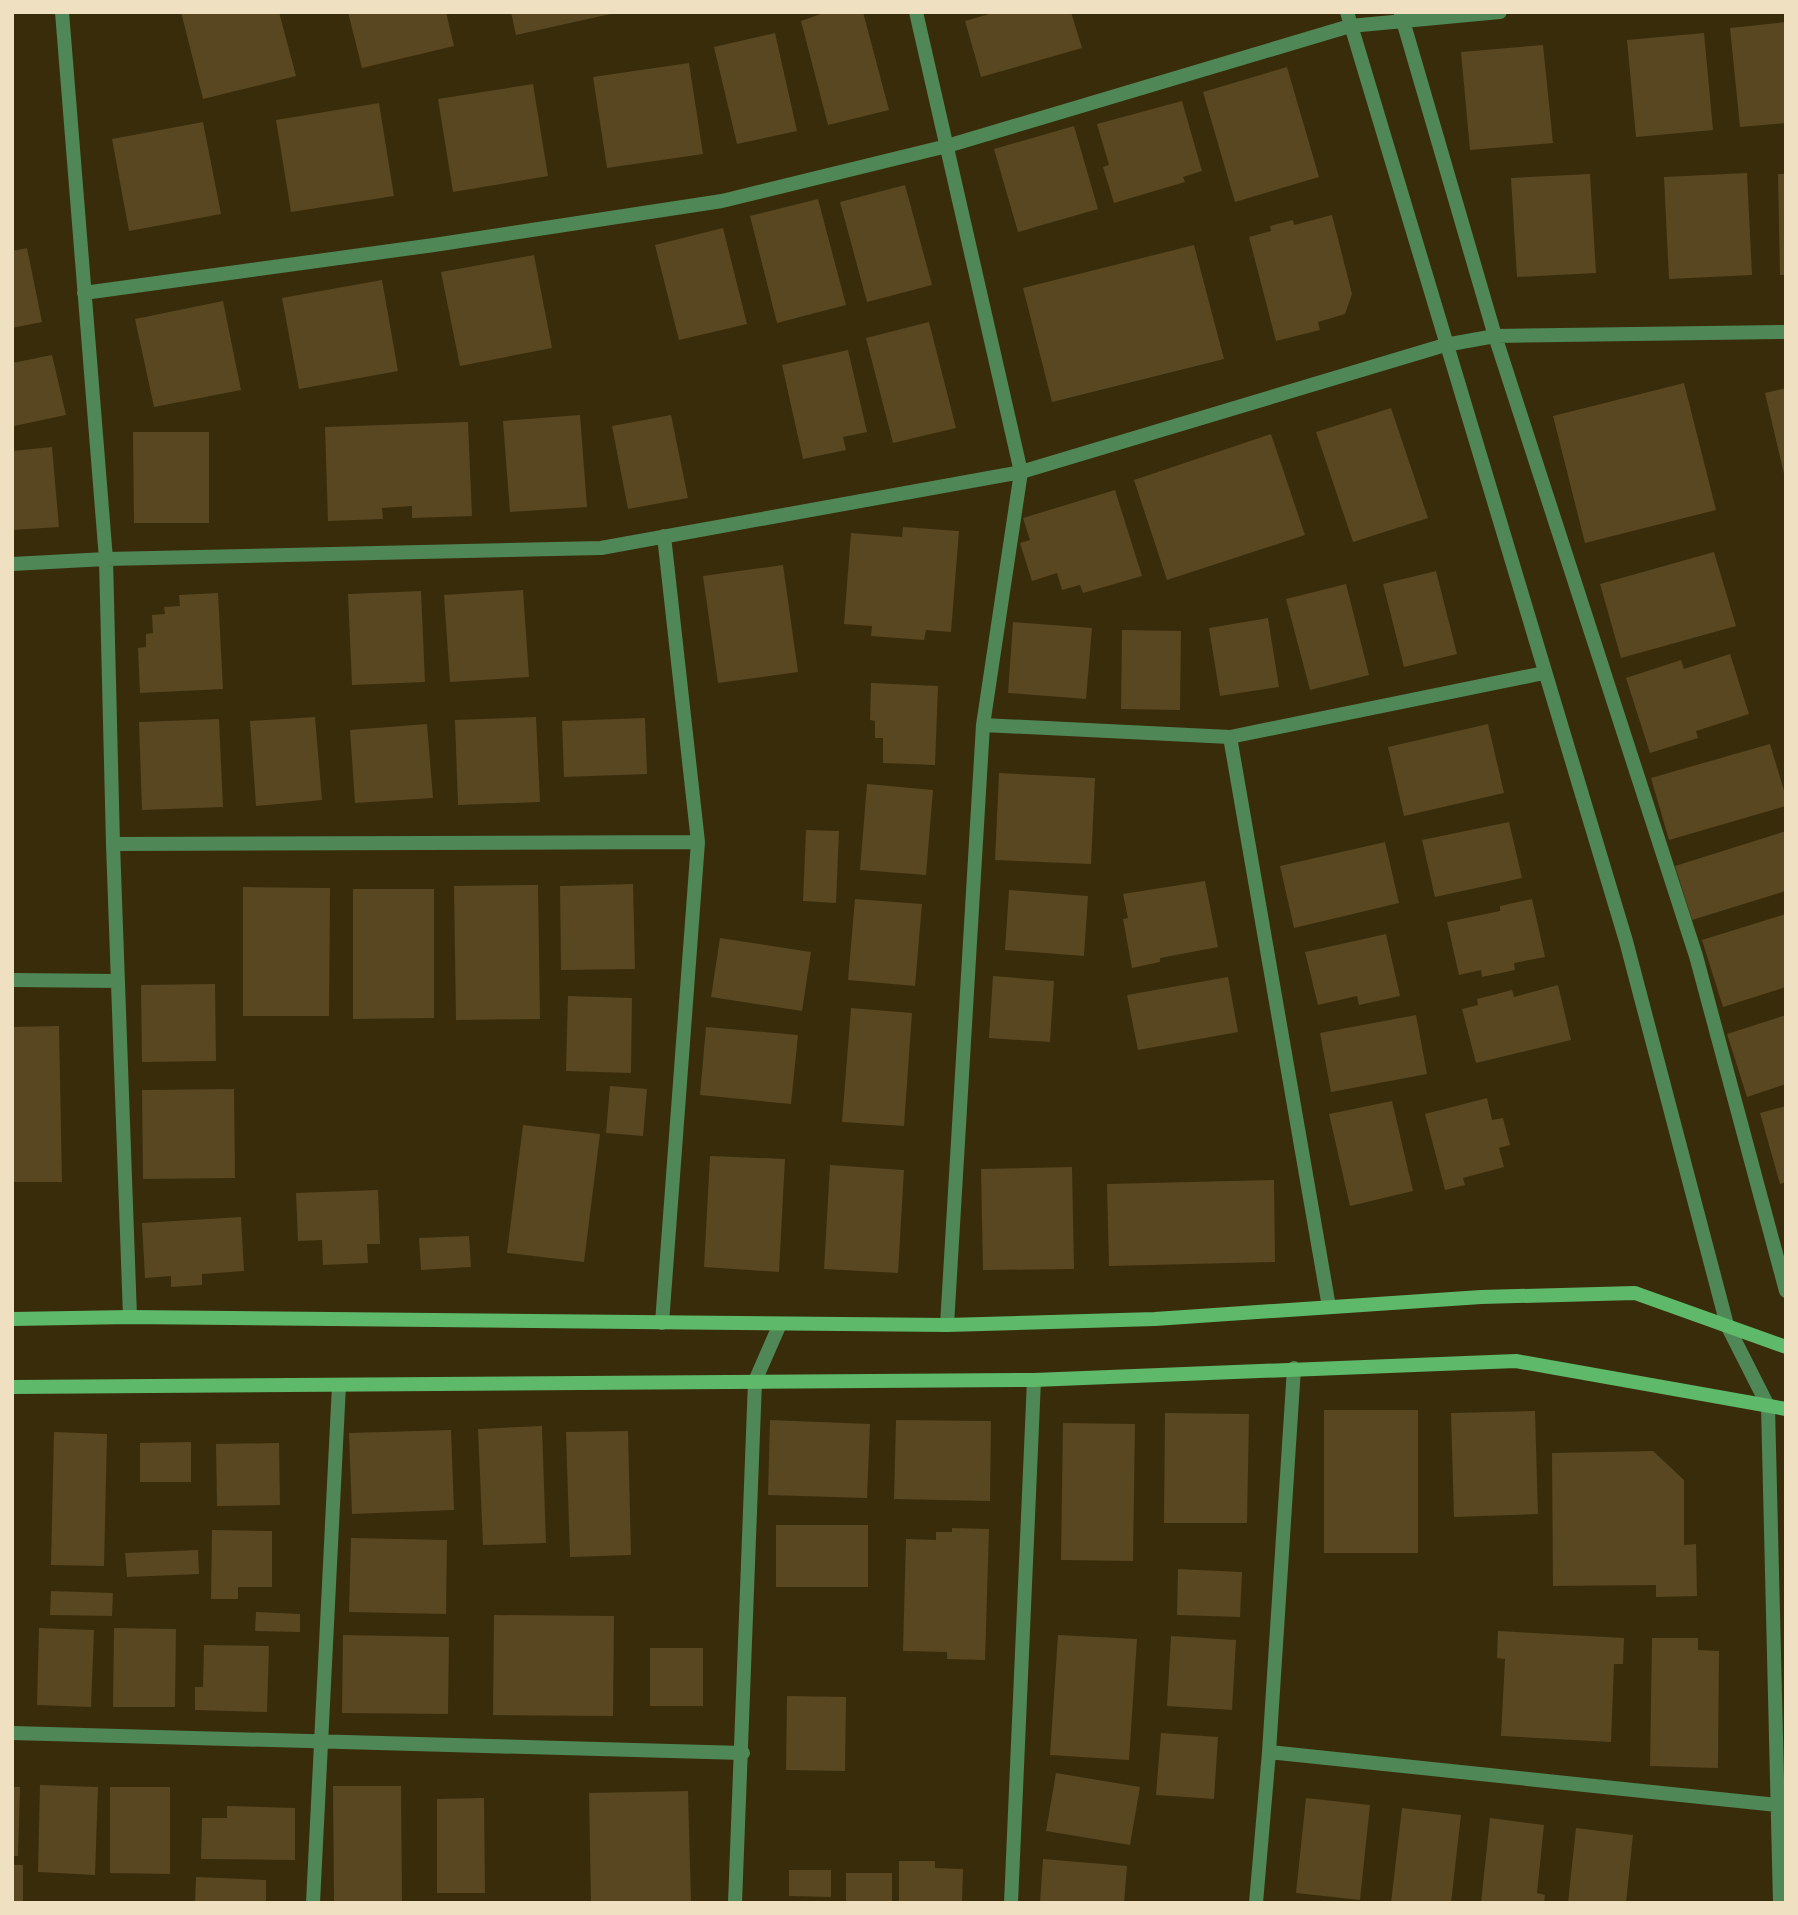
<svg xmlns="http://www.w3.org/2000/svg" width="1798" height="1915" viewBox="0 0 1798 1915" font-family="'Times New Roman',serif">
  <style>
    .building { fill: #584720 }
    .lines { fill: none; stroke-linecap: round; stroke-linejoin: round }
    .street { stroke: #508756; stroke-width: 14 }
    .secondary { stroke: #5eb96a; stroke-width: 14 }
  </style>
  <rect width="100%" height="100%" fill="#392c0b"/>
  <!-- building -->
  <path class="building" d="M181 12H279L296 76 203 99Z
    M348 12H446L454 46 362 68Z
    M511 12H615V13L516 35Z
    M826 12H863L889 110 828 125 801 21Z
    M996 12H1071L1082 48 981 77 965 21Z
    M1786 22V123L1740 127 1730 28Z
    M775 33 797 131 737 144 714 47Z
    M1704 33 1713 130 1636 137 1627 40Z
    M1543 45 1553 143 1470 150 1461 52Z
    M689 63 703 154 607 168 593 77Z
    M1287 67 1319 177 1235 202 1203 92Z
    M533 84 548 176 453 192 438 99Z
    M1182 101 1202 171 1183 177 1185 182 1114 203 1103 167 1109 165 1097 124Z
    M379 103 394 196 291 212 276 120Z
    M203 122 221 214 129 231 112 139Z
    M1074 126 1098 209 1018 232 994 149Z
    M1747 173 1752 275 1669 279 1664 177Z
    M1590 174 1596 273 1517 277 1511 178Z
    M1778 174H1786V275H1780Z
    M905 185 932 285 867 302 840 202Z
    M818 199 846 305 777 323 750 216Z
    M1332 215 1352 294 1345 314 1318 322 1320 330 1276 341 1249 237 1271 231 1270 226 1293 220 1294 225Z
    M723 228 747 324 679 340 655 245Z
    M1194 245 1224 359 1052 402 1023 288Z
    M27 248 42 322 12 328V251Z
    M534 255 552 348 460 366 441 272Z
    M382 280 398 371 299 389 282 298Z
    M223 301 241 390 154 407 135 319Z
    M929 322 956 428 893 443 866 338Z
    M848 350 867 432 843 437 846 450 803 459 782 365Z
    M52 355 66 415 14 426 12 420V363Z
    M1684 383 1716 510 1585 543 1553 416Z
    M1786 388V478H1785L1765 393Z
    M1391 408 1428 518 1353 542 1316 432Z
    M580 415 587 507 510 512 503 421Z
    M671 415 688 498 628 509 612 426Z
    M468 422 472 516 412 518V506L382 508 383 519 328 521 325 427Z
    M133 432H209V523H134Z
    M1271 434 1305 535 1167 580 1134 480Z
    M52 447 59 527 12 530V451Z
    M1115 490 1142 576 1083 593 1080 585 1062 590 1057 573 1032 581 1020 543 1030 540 1023 518Z
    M903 527 959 531 951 632 926 630 924 640 871 636 872 626 844 624 851 533 902 537Z
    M1714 552 1736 626 1621 658 1600 584Z
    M783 565 798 672 718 683 703 576Z
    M1436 571 1457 654 1404 667 1383 584Z
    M1346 584 1369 675 1310 690 1286 599Z
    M523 590 529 677 450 682 444 595Z
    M421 591 425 682 352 685 348 594Z
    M218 593 223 689 140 693 138 648 146 647V634L153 633 152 615 165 614 164 607 180 606 179 595Z
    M1268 618 1279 687 1220 696 1209 628Z
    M1013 622 1092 628 1086 699 1008 693Z
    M1122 630 1181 631 1180 710 1121 709Z
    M1730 654 1749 714 1696 731 1698 738 1650 753 1626 678 1681 660 1684 669Z
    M871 683 938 686 935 765 883 763V738H875V721L870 720Z
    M315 717 322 800 256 806 250 721Z
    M536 717 540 802 458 805 455 720Z
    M645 718 647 774 564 777 562 721Z
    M219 719 223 807 142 810 139 722Z
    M427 724 433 798 355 803 350 730Z
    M1488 724 1504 793 1404 816 1388 747Z
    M1770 744 1786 797V806L1669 840 1651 778Z
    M999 773 1095 778 1091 864 995 860Z
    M867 784 933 790 926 875 860 870Z
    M1509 822 1522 878 1435 897 1422 840Z
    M806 830 839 831 836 903 803 901Z
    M1786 831V891L1692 920 1675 866Z
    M1385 842 1399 903 1294 928 1280 866Z
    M1205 881 1218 947 1160 958V962L1132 968 1123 919 1128 918 1123 894Z
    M633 884 635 969 561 970 560 886Z
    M538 885 540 1019 456 1020 454 886Z
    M243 887 330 888 329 1016H243Z
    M353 889H434V1018L353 1019Z
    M1009 890 1088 896 1084 956 1005 950Z
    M855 899 922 904 915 986 848 980Z
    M1532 899 1545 957 1514 963 1515 970 1482 977 1481 970 1459 975 1447 922 1500 911V906Z
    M1786 914V987L1723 1007 1702 940Z
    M1386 934 1400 996 1359 1005 1357 996 1318 1005 1305 952Z
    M720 938 811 952 802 1011 711 997Z
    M993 976 1054 981 1050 1042 989 1038Z
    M1228 977 1238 1032 1138 1050 1127 995Z
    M215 984 216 1061 142 1062 141 985Z
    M1558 985 1571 1040 1476 1063 1462 1009 1478 1005 1477 999 1512 990 1514 997Z
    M568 996 632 998 631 1073 566 1071Z
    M851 1008 912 1013 904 1126 842 1122Z
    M1416 1015 1427 1074 1331 1092 1320 1033Z
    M1786 1015V1084L1747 1097 1727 1034Z
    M59 1026 62 1182H12V1027Z
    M706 1027 798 1035 791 1104 700 1095Z
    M610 1086 647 1089 643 1136 606 1133Z
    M234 1089 235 1178 143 1179 142 1090Z
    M1487 1098 1492 1120 1503 1118 1510 1145 1499 1148 1504 1167 1463 1178 1465 1185 1445 1190 1425 1114Z
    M1392 1101 1413 1191 1350 1206 1329 1114Z
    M1786 1106V1182L1780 1184 1760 1113Z
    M523 1125 600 1134 584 1262 507 1253Z
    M710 1156 785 1159 779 1272 704 1267Z
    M830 1165 904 1170 898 1273 824 1269Z
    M1072 1167 1074 1269 983 1270 981 1169Z
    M1274 1180 1275 1262 1109 1266 1107 1184Z
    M378 1190 380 1244H367L368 1263 323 1265 322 1240 298 1241 296 1193Z
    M241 1217 244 1271 202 1274V1285L171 1287V1276L145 1278 142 1223Z
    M469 1236 471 1267 421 1270 419 1238Z
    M1324 1410H1418V1553H1324Z
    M1535 1411 1538 1514 1454 1517 1451 1413Z
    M1165 1413 1249 1414 1247 1523H1164Z
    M770 1420 870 1424 867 1498 768 1495Z
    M896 1420 991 1421 990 1501 894 1499Z
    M1063 1423 1135 1424 1133 1561 1061 1560Z
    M542 1426 546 1543 483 1545 478 1429Z
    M451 1430 454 1510 352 1514 349 1433Z
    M628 1431 631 1555 570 1557 566 1432Z
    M54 1432 107 1434 104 1566 51 1565Z
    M191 1442V1482H140V1443Z
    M279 1443 280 1505 217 1506 216 1444Z
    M1653 1451 1684 1480V1545L1696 1544 1697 1596 1656 1597V1585L1553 1586 1552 1453Z
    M776 1525H868V1587H776Z
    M952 1528 989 1529 985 1660 947 1659V1652L903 1651 906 1539 936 1540V1532H952Z
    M212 1530 272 1531V1587H238V1599H211Z
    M351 1538 447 1540 446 1614 349 1612Z
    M198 1550 199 1574 127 1577 125 1553Z
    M1178 1569 1242 1572 1240 1617 1177 1615Z
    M51 1591 113 1593 112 1616 50 1615Z
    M256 1612 300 1614V1632L255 1631Z
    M494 1615 614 1616 613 1716 493 1715Z
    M39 1628 94 1630 91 1707 37 1705Z
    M114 1628 176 1629 175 1707H113Z
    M1498 1631 1624 1638 1623 1664H1614L1611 1742 1501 1736 1505 1659 1497 1658Z
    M343 1635 449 1637 448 1714 342 1713Z
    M1058 1635 1137 1639 1129 1760 1050 1755Z
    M1171 1636 1236 1640 1232 1710 1167 1706Z
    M1652 1638H1698V1650L1719 1651 1718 1768 1650 1766Z
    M204 1645 269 1646 267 1712 195 1710V1687H203Z
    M650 1648H703V1706H650Z
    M787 1696 846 1697 845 1771 786 1770Z
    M1161 1733 1218 1737 1214 1799 1156 1795Z
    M1056 1773 1140 1787 1130 1845 1046 1831Z
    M40 1785 98 1787 95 1875 38 1872Z
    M333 1786H401L402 1903H334Z
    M12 1787H20L18 1856H12Z
    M110 1787H170V1874L110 1873Z
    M688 1791 691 1903H591L589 1793Z
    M484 1798 485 1893H437V1799Z
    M1306 1798 1370 1805 1360 1900 1296 1893Z
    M227 1806 295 1808V1860L201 1859 202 1818H227Z
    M1402 1808 1461 1815 1451 1903H1391Z
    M1490 1818 1544 1825 1537 1893 1545 1895 1544 1903H1481Z
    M1576 1828 1633 1835 1626 1903H1568Z
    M1043 1859 1127 1866 1124 1903H1040Z
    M899 1861H935V1868L963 1869 962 1903H899Z
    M12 1865H23V1903L12 1902Z
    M789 1870H831V1897L789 1896Z
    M846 1873H892V1903H846Z
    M196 1877 266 1880V1903H195Z"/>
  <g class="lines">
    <!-- street -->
    <path class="street" d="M62 12 106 559 113 844 130 1317
      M916 12 1021 472 983 725 947 1325
      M1347 12 1626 941 1727 1325 1768 1406 1780 1903
      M1401 14 1495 336 1696 956 1786 1291
      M84 293 434 245 722 201 947 146 1350 26 1500 12
      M12 564 106 559 601 548 1021 472 1445 345 1495 336 1786 332
      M983 725 1230 737 1544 673
      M1230 737 1329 1307
      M113 844 698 842
      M12 980 118 981
      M662 1323 698 842 664 536
      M12 1733 743 1753
      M1269 1752 1777 1805
      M313 1903 339 1385
      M735 1903 755 1381 780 1324
      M1011 1903 1034 1380
      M1256 1903 1269 1752 1294 1368"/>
    <!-- secondary -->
    <path class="secondary" d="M12 1319 130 1317 947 1325 1155 1319 1481 1297 1635 1293 1786 1347
      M12 1387 1034 1380 1516 1361 1786 1409"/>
  </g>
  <!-- border -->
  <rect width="1798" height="1915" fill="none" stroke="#eee0c1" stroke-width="28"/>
</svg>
